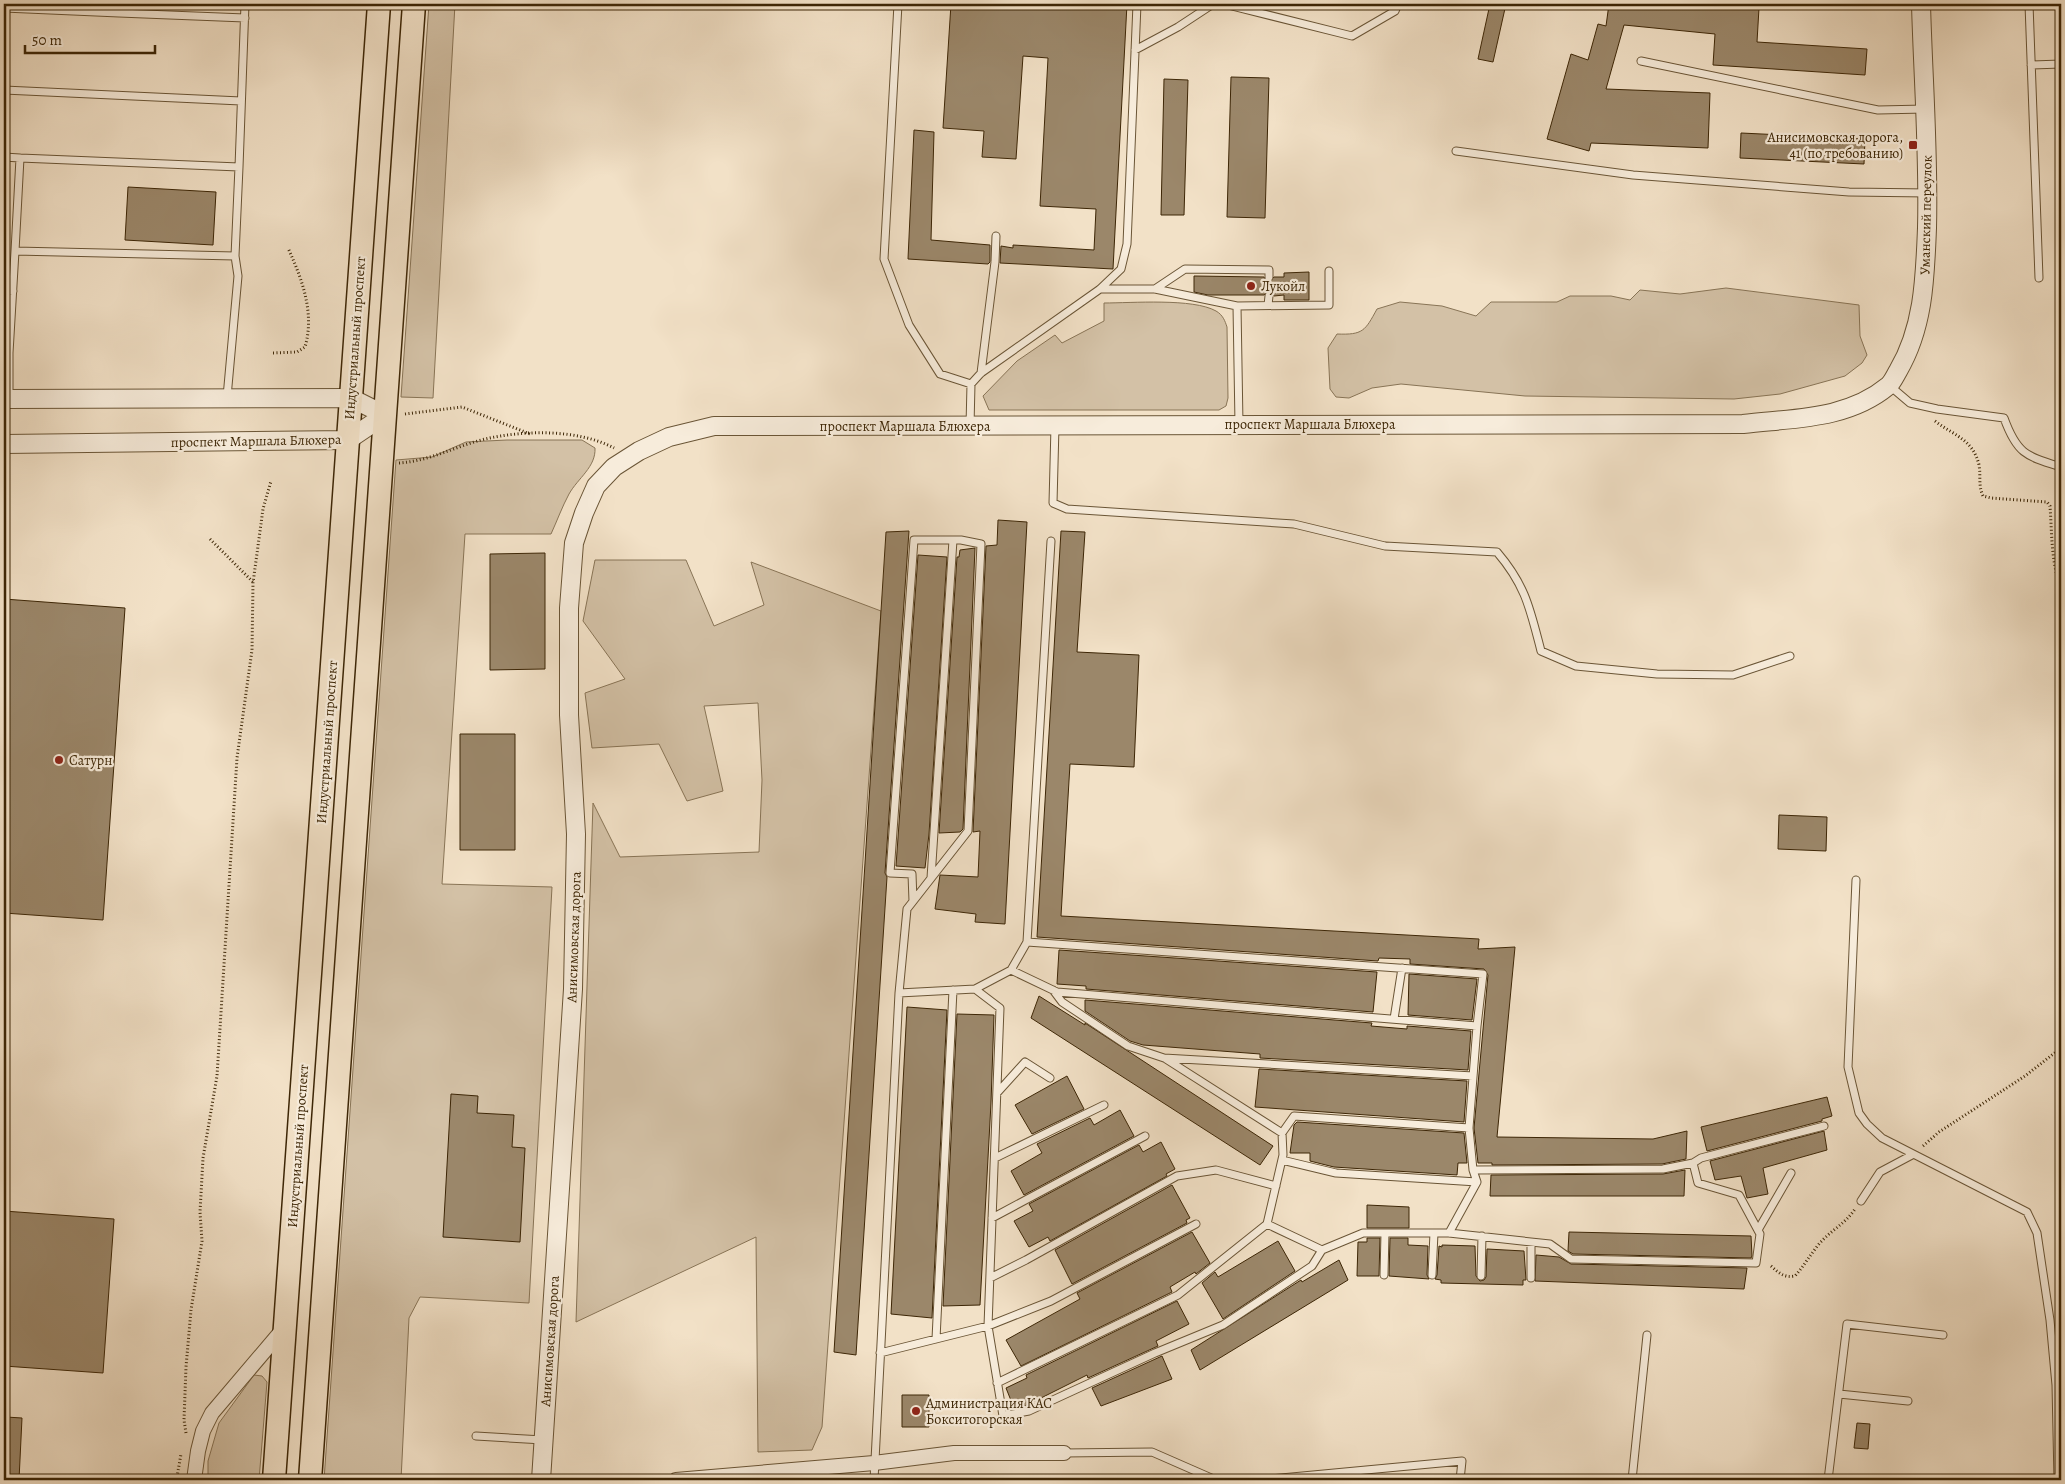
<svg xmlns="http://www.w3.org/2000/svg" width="2065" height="1484" viewBox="0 0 2065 1484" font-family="Alegreya,serif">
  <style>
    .green { fill: #d3c1a6; stroke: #887456 }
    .building { fill: #9b876a; stroke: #3d2606 }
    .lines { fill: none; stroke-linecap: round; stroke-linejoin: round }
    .service-casing { stroke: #6a5536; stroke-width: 9 }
    .minor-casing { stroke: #6a5536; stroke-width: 16 }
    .tertiary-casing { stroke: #6a5536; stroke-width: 20 }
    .primary-casing { stroke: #3d2606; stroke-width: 25 }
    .path { stroke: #3d2606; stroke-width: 3; stroke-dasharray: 1 2.5; stroke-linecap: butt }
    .service { stroke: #f7ecdb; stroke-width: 7 }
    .minor { stroke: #f7ecdb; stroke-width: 14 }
    .tertiary { stroke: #f7ecdb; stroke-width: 18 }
    .primary { stroke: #f2e1c7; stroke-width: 22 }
    .poi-dot { fill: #8f2418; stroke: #f7ecdb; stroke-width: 2 }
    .labels { text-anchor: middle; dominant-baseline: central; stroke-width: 4.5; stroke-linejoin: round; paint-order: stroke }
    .poi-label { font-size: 14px; fill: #3d2606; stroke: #f7ecdb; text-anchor: start }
    .street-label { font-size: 14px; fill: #3d2606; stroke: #f7ecdb }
  </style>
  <rect width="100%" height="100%" fill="#f2e1c7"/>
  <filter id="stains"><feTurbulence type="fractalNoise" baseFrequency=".004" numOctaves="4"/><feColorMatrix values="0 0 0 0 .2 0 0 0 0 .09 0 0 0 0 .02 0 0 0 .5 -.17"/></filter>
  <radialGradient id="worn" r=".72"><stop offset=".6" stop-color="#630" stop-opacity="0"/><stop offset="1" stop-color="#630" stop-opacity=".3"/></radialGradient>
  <!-- green -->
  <path class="green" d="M429 4H455L433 398 401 397Z
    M1726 288 1859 305 1860 336 1867 355 1862 363 1845 376 1780 394 1734 399 1525 396 1401 384 1372 388 1349 398 1336 397 1330 389 1328 348 1337 334C1363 335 1365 331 1377 309L1400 302 1442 306 1476 316 1491 302H1557L1570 296H1611L1630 300 1640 290 1680 294Z
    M1104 303C1132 303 1193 298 1216 311 1223 315 1225 321 1227 327L1228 398 1226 406 1219 410H989L983 396 1017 361 1055 335 1062 343 1104 321Z
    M507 440H582L595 448C596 467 578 478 569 494 562 507 557 521 551 534H465L442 884 552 887 529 1303 420 1297 409 1318 401 1480H324L396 460 432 457 466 442Z
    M595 560H686L714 626 764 605 751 562 881 611 822 1427 812 1450 758 1452 756 1237 576 1322 593 803 620 857 759 852 762 780 758 703 704 706 723 791 687 801 659 744 592 748 585 693 625 679 583 621Z
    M254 1375 262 1376 267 1382 259 1480H208V1461L219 1423Z"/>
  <!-- building -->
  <path class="building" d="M951 4H1127L1113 269 1000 263 1001 246 1013 248V245L1094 250 1096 209 1040 206 1048 58 1023 56 1016 159 982 157 984 131 943 128Z
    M1490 4H1506L1493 62 1478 59Z
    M1609 4H1727V5L1759 8 1757 42 1867 49 1865 75 1713 65 1715 34 1624 25 1606 89 1710 93 1708 148 1591 143 1589 151 1547 139 1571 54 1588 60 1598 24 1606 26Z
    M1231 77 1269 78 1265 218 1227 217Z
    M1164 79 1188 80 1184 215H1161Z
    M914 130 934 132 931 240 990 245V262L988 264 908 259Z
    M1741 133 1865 139 1864 164 1740 158Z
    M128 187 216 192 213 245 125 240Z
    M1309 272V300H1284V295L1274 296 1269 291 1264 295H1208L1194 292V276L1264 277 1266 281 1269 282 1274 277H1284V273Z
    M998 520 1027 522 1005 924 975 922 976 914 935 909 940 875 978 877 980 831 973 832 986 546 997 545Z
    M909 531 885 873 887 877 856 1355 834 1352 886 532Z
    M1061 531 1085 532 1077 652 1139 655 1134 767 1070 764 1061 916 1479 939 1478 949 1515 947 1497 1137 1653 1139 1687 1131 1686 1159 1662 1164 1492 1165V1163H1478L1474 1128 1488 975 1484 969 1410 964V959L1379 958 1378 961 1037 937Z
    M975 548 963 829 960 832 939 833 957 557H959L960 550Z
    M545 553V669L490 670V554Z
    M918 555 947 557 929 834 925 868 896 866Z
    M4 599 125 608 103 920 4 913Z
    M460 734H515V850H460Z
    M1779 815 1827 817 1826 851 1778 849Z
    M1059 950 1377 972 1373 1012 1086 989V986L1057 984Z
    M1409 974 1477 979 1472 1020 1408 1015Z
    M1039 996 1085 1025V1023L1273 1146 1260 1165 1031 1018Z
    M1085 1000 1372 1023 1371 1026 1407 1029V1026L1471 1031 1468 1070 1260 1058V1054L1143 1045 1130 1041 1085 1011Z
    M907 1007 947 1010 932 1318 891 1314Z
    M957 1014 994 1015 991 1103 980 1305 943 1306Z
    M1259 1069 1467 1081 1464 1122 1255 1107Z
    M1067 1076 1084 1109 1032 1134 1015 1105Z
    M451 1094 478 1096 477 1113 514 1115 512 1147 525 1148 520 1242 443 1237Z
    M1827 1097 1832 1116 1822 1119V1121L1707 1151 1701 1127Z
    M1120 1110 1134 1136 1024 1195 1011 1171 1042 1153 1037 1144 1090 1118 1094 1125Z
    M1297 1122 1464 1133 1467 1163H1458L1457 1175 1334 1167 1310 1161V1153H1290L1294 1125Z
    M1824 1131 1827 1150 1763 1168 1768 1194 1747 1198 1741 1176 1715 1180 1710 1161Z
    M1161 1142 1175 1169 1166 1174 1167 1176 1050 1241 1048 1237 1029 1247 1014 1221 1033 1211 1029 1204 1139 1145 1143 1152Z
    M1685 1170 1684 1196H1490L1491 1175 1663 1174Z
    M1172 1185 1190 1218 1186 1220 1187 1223 1072 1284 1055 1250Z
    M1367 1205 1409 1207V1228H1367Z
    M4 1211 114 1219 103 1373 4 1366Z
    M1192 1232 1210 1263 1196 1274 1195 1272 1170 1287 1172 1292 1021 1366 1006 1340 1080 1299 1077 1293Z
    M1569 1232 1751 1236 1752 1256 1751 1258 1573 1254 1568 1251Z
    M1367 1238H1380L1379 1276H1357L1358 1242H1367Z
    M1390 1238H1408V1245L1428 1246 1427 1275 1429 1279 1389 1276Z
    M1278 1241 1295 1271 1223 1319 1202 1283 1215 1272 1218 1277Z
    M1442 1245 1475 1246 1476 1276 1480 1281 1484 1280 1486 1277 1487 1249 1524 1251 1526 1280H1523V1285L1441 1283V1280L1435 1279 1437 1275 1439 1246 1442 1247Z
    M1536 1255 1559 1257 1571 1264 1747 1268 1744 1289 1535 1281Z
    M1339 1260 1348 1280 1200 1370 1191 1350 1301 1280 1302 1282Z
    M1177 1301 1189 1324 1156 1341 1158 1346 1088 1378 1087 1375 1025 1406 1014 1408 1006 1388 1027 1378 1026 1375Z
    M1162 1356 1172 1379 1101 1406 1092 1388Z
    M902 1395H929V1427H902Z
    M6 1417 22 1418 19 1480H4Z
    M1857 1423 1870 1424 1868 1449 1854 1448Z"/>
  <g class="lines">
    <!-- service casing -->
    <g class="service-casing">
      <path id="service" d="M119 4V13L245 18
        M898 4 884 259 909 325 940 374 971 384
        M1224 4 1352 36 1395 11 1398 4
        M2029 4 2039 278
        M4 8 119 13
        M1135 50 1178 27 1213 4
        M1641 61 1878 110 1925 109
        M2031 65 2061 64
        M4 90 241 101
        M1456 151 1633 175 1849 192 1928 193
        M4 157 20 158
        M239 167 245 4
        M1100 289H1155L1237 306 1239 424
        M1155 289 1185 269 1269 270V277
        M4 290 13 291
        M1268 305 1269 296
        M1237 306 1329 305V271
        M981 373 995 262 996 236
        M1890 386 1910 403 1937 409 2004 418C2017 454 2026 456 2061 467
        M227 397 238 276 235 256 239 167 20 158 15 251 235 256
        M9 399V353L15 251
        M970 426 971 384 981 373 1100 289 1121 269 1127 244 1137 4
        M1055 426 1053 503 1067 509 1294 524 1385 546 1497 552C1526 586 1530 609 1541 651L1576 666 1657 674 1733 675 1790 656
        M931 878 953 540
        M1856 880 1848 1067 1859 1113 1867 1124 1882 1138 2027 1212 2037 1233 2050 1320 2056 1385 2058 1480
        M1027 942 1051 541
        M1053 990 1062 1002 1128 1046 1164 1058 1473 1076
        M899 993 975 989 1011 970 1057 992 1477 1026 1483 974 1027 942 1011 970
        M1394 1019 1402 968
        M1166 1059 1282 1133
        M997 1093 1025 1062 1050 1078
        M995 1158 1104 1105
        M1282 1160 1336 1173 1477 1182
        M1693 1163 1701 1158 1824 1126
        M1861 1201 1880 1172 1912 1155
        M992 1218 1145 1136
        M1196 1224 1051 1301 988 1326 1003 1416 1029 1411 1155 1353 1223 1325 1312 1266 1322 1250 1267 1224
        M1758 1230 1791 1173
        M1449 1233 1477 1182 1473 1170
        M1531 1242V1278
        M1322 1250 1363 1233H1449L1550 1244 1571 1259 1756 1263 1760 1234 1739 1195 1698 1183 1693 1163 1663 1169 1473 1170 1469 1128
        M1384 1275 1385 1233
        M1432 1275 1434 1233
        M1481 1276 1482 1236
        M990 1278 1026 1260 1177 1176 1216 1170 1276 1186
        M936 1339 953 990
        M880 1353 988 1326 1000 1008 975 989
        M997 1383 1178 1295 1267 1224 1283 1155 1282 1133 1294 1116 1469 1128 1477 1026
        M1839 1394 1908 1401
        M476 1436 543 1440
        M1064 1453 1152 1452 1216 1480
        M874 1480 899 993 907 909 968 831 981 544 961 540H914L890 873 912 874 913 901
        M1260 1480 1462 1461 1460 1480
        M1632 1480 1647 1335
        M1828 1480 1847 1324 1943 1335"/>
    </g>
    <!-- minor casing -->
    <g class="minor-casing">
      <path id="minor" d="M194 1480 198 1451 203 1431 212 1413 285 1327
        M676 1480 874 1463 954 1453H1064"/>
    </g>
    <!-- tertiary casing -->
    <g class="tertiary-casing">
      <path id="tertiary" d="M4 399 351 398 385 415
        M4 444 348 440 385 415
        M541 1480 573 989 576 834 569 715V608L574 543 584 513 596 486 614 467 639 451 669 437 714 426 1743 424C1793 418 1847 420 1888 386 1892 383 1895 376 1898 371 1924 327 1925 277 1927 228 1929 153 1923 78 1921 4"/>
    </g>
    <!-- primary casing -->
    <g class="primary-casing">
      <path id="primary" d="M274 1480 379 4
        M310 1480 414 4"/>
    </g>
    <!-- path -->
    <path class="path" d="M273 353 297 352 305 347C315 313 302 279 288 248
      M405 414 462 407 530 434
      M1935 421C1953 435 1973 439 1979 465 1981 476 1978 485 1983 496L1991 498 2047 502 2050 506C2052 533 2051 563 2061 588
      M399 463C430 461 456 446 485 439 525 430 578 429 614 448
      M210 539 253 582
      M1923 1146 1939 1132 2025 1076 2061 1048
      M1771 1266C1779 1273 1784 1278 1795 1276 1804 1266 1810 1255 1819 1244 1830 1231 1845 1224 1855 1209
      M186 1433 184 1420 186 1367 191 1310 202 1241 200 1212 203 1158 217 1076 237 758 252 650 253 583 263 509 271 481
      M177 1477 181 1454"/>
    <!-- service -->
    <use href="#service" class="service"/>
    <!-- minor -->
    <use href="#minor" class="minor"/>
    <!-- tertiary -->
    <use href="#tertiary" class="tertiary"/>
    <!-- primary -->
    <use href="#primary" class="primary"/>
  </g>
  <!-- markers -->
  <g class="poi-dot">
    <rect x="1908" y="140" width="10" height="10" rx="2.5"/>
    <circle cx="1251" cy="286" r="5"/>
    <circle cx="59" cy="760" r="5"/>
    <circle cx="916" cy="1411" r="5"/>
  </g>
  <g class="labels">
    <!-- poi labels -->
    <g class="poi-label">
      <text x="1903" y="137" text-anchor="end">Анисимовская дорога,<tspan x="1903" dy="16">41 (по требованию)</tspan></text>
      <text x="1261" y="286">Лукойл</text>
      <text x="69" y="760">Сатурн</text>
      <text x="926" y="1403">Администрация КАС<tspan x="926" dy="16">Бокситогорская</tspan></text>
    </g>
    <!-- street labels -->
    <g class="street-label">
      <text transform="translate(1926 215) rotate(-89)">Уманский переулок</text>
      <text transform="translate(355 338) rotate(-86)">Индустриальный проспект</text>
      <text x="1310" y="424">проспект Маршала Блюхера</text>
      <text x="905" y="426">проспект Маршала Блюхера</text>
      <text transform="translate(256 441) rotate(-1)">проспект Маршала Блюхера</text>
      <text transform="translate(327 742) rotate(-86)">Индустриальный проспект</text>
      <text transform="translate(574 937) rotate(-88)">Анисимовская дорога</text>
      <text transform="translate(298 1146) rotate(-86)">Индустриальный проспект</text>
      <text transform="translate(550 1341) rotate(-86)">Анисимовская дорога</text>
    </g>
  </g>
  <!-- margin -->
  <rect width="2065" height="1484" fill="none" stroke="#f2e1c7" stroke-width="20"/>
  <rect x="5" y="5" width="2055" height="1474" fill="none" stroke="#3d2606" stroke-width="2.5"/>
  <rect x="10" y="10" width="2045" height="1464" fill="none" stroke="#3d2606"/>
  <!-- scale -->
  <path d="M25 45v8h130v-8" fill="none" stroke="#3d2606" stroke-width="2.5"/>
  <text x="32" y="45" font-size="15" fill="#3d2606" stroke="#f7ecdb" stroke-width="4" paint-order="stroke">50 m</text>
  <rect width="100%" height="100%" filter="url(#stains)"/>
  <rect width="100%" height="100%" fill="url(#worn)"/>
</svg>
